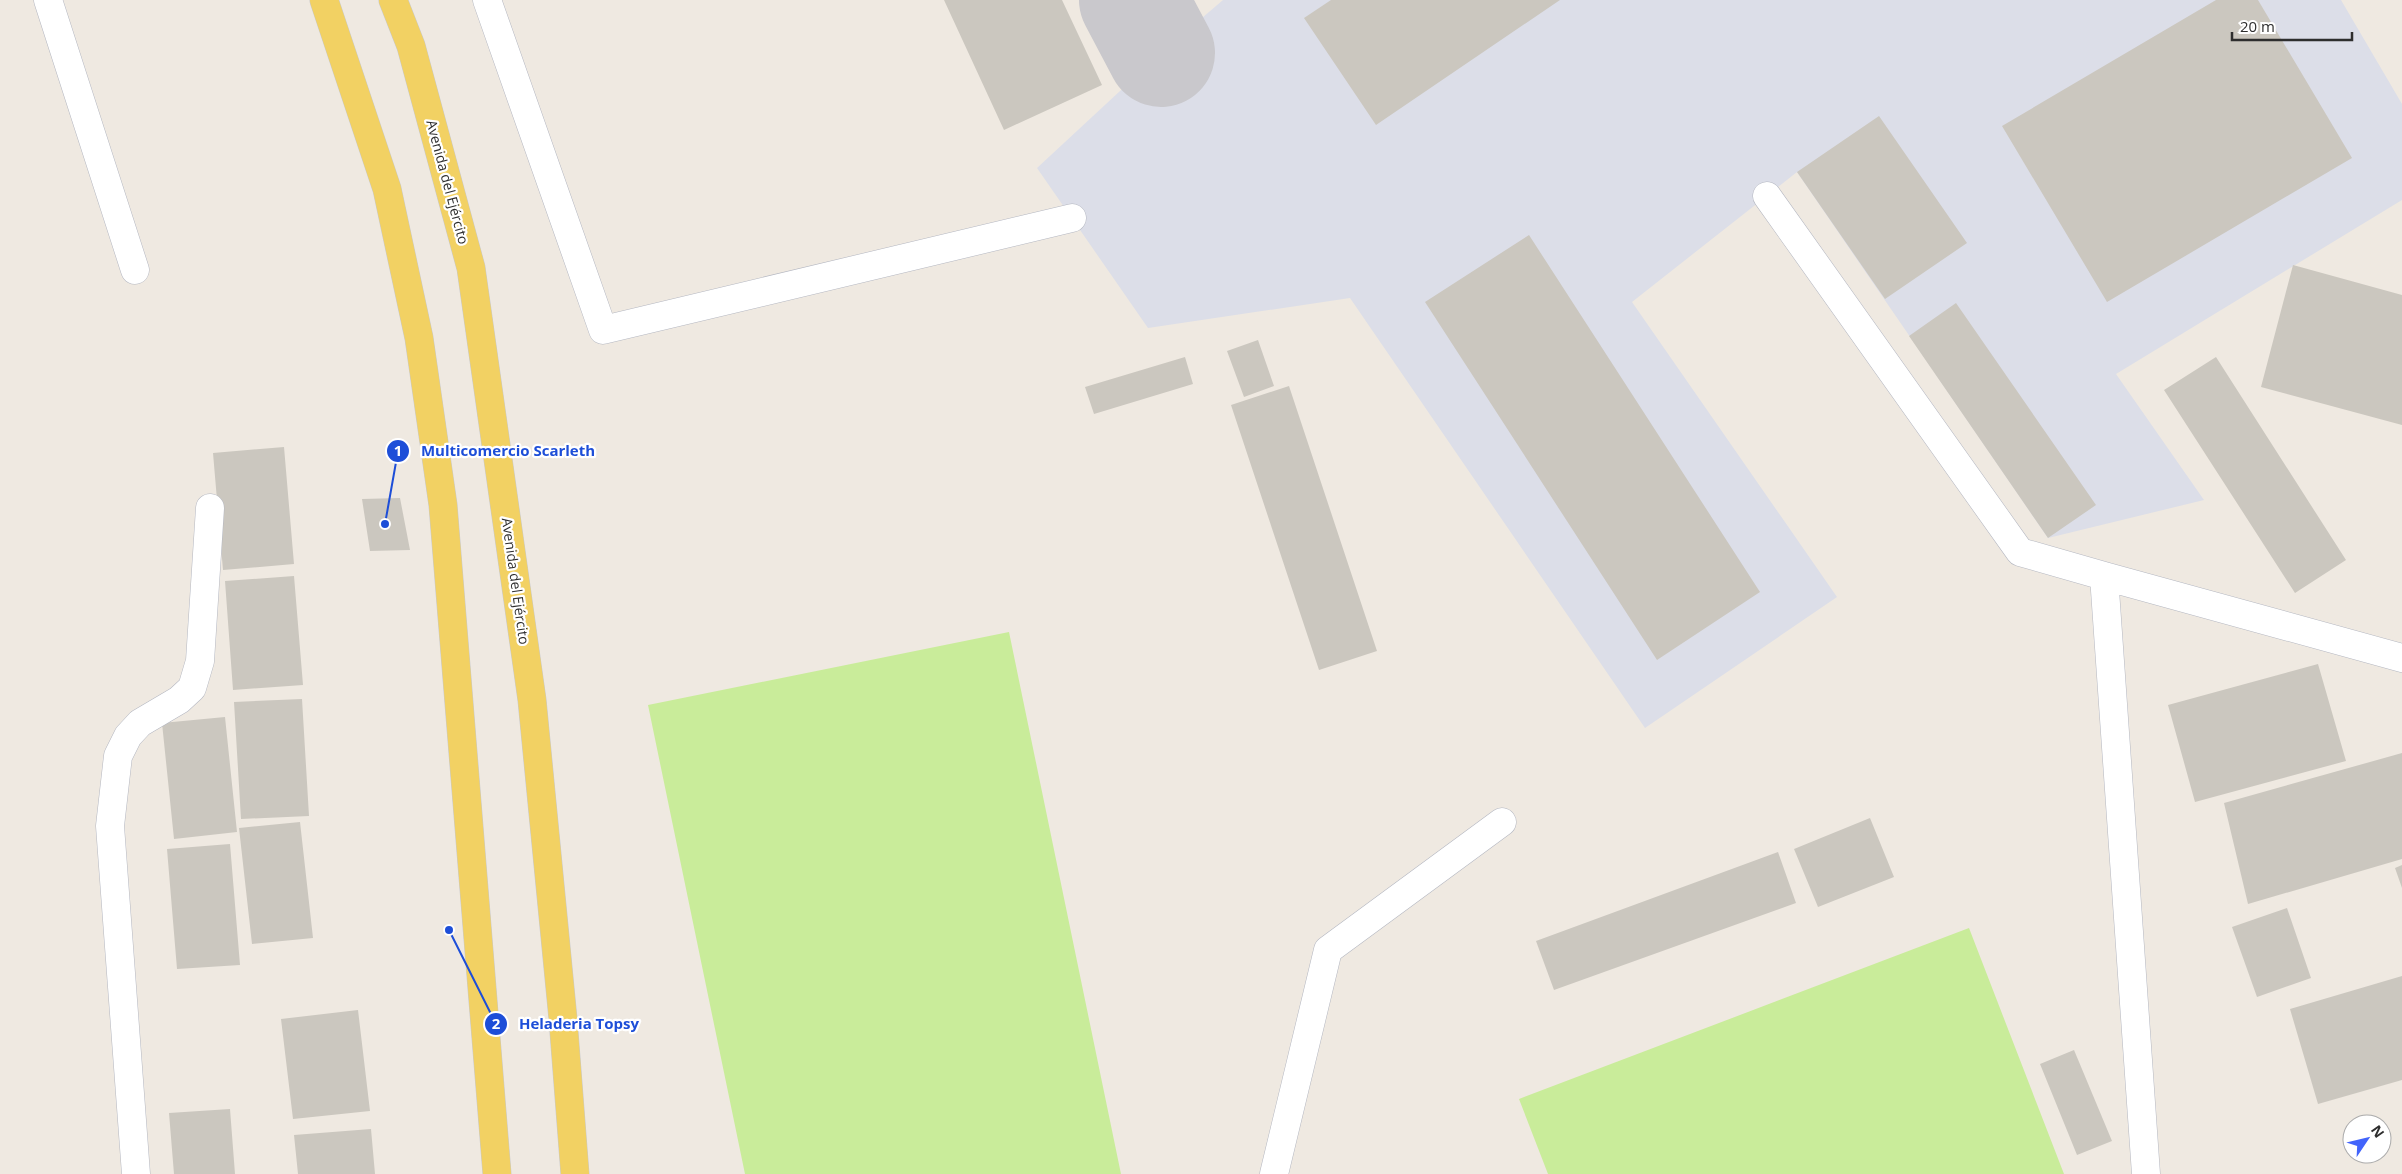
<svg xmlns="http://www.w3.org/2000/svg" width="2402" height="1174" viewBox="0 0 2402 1174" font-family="'Open Sans',sans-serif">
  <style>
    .airport { fill: #dcdee8 }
    .pitch { fill: #c9ec9a }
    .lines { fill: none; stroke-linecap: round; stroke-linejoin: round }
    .taxiway { stroke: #c9c8cc; stroke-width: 108 }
    .building { fill: #cbc7bf }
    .minor-casing { stroke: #b4b7c1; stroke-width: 29 }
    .major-casing { stroke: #c9c9c9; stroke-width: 29 }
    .minor { stroke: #fff; stroke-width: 28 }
    .major { stroke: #f2d163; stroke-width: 28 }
    .labels { text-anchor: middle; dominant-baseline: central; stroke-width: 4.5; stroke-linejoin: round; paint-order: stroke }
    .street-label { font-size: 14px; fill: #2e2e2e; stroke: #fff }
    .leader { fill: none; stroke: #1d4ed8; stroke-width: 2 }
    .callout-dot { fill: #1d4ed8; stroke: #fff; stroke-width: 2 }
    .mark-label { font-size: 15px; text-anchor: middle; font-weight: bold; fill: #fff }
    .callout-label { font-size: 15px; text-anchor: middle; font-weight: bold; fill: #1d4ed8; stroke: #fff; stroke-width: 4.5; stroke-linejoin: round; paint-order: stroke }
  </style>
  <rect width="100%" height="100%" fill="#efe9e1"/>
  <!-- airport -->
  <path class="airport" d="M1223 0H2341L2402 104V200L2116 374 2204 500 2048 538 1797 172 1632 302 1837 597 1645 728 1350 298 1148 328 1037 168 1161 53Z"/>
  <!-- pitch -->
  <path class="pitch" d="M1009 632 1121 1174H745L648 705Z
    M1969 928 2064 1174H1548L1519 1099Z"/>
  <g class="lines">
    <!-- taxiway -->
    <path class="taxiway" d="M1133 0 1161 53"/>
  </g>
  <!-- building -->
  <path class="building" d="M944 0H1062L1102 85 1004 130Z
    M1331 0H1560L1376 125 1304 18Z
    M2216 0H2258L2352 158 2107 302 2002 126Z
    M1879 116 1967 243 1885 299 1797 172Z
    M1529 235 1760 592 1657 660 1425 302Z
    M2293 265 2402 295V425L2261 387Z
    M1956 303 2096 505 2048 538 1909 336Z
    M1258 340 1274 386 1244 397 1227 351Z
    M1185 357 1193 384 1094 414 1085 387Z
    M2216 357 2346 560 2295 593 2164 390Z
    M1289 386 1377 651 1319 670 1231 405Z
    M284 447 294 564 223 570 213 453Z
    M400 498 410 550 370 551 362 499Z
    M294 576 303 685 233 690 225 581Z
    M2318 664 2346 761 2195 802 2168 705Z
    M302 699 309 816 241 819 234 702Z
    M225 717 237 832 174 839 162 723Z
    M2402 753V859L2248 904 2224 803Z
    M1870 818 1894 877 1818 907 1794 849Z
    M300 822 313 938 252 944 239 828Z
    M230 844 240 965 177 969 167 849Z
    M1778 852 1796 903 1554 990 1536 941Z
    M2402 865V888L2395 868Z
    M2287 908 2311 978 2257 997 2232 927Z
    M2402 976V1080L2318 1104 2290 1009Z
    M358 1010 370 1111 293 1119 281 1019Z
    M2074 1050 2112 1141 2077 1155 2040 1064Z
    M230 1109 235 1174H174L169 1113Z
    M371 1129 375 1174H298L294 1135Z"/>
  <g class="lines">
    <!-- minor casing -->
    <g class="minor-casing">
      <path id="minor" d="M48 0 135 270
        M487 0 603 330 1072 218
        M1767 196 2020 552 2104 576
        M136 1174 110 826 118 756 128 736 140 723 179 700 192 688 200 661 210 508
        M1274 1174 1328 950 1502 822
        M2146 1174 2104 576 2402 658"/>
    </g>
    <!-- major casing -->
    <g class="major-casing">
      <path id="major" d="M324 0 387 189 419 338 443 505 497 1174
        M393 0 411 46 471 268 532 700 563 1019 575 1174"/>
    </g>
    <!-- minor -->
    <use href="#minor" class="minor"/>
    <!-- major -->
    <use href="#major" class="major"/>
  </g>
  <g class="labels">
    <!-- street labels -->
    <g class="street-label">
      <text transform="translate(448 182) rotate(75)">Avenida del Ejército</text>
      <text transform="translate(516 581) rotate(82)">Avenida del Ejército</text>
    </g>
  </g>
  <!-- callouts -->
  <path class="leader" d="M385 524L398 451M449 930L496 1024"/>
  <g class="callout-dot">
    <circle cx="385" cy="524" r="5"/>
    <circle cx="449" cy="930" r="5"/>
    <circle cx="398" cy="451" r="12"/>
    <circle cx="496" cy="1024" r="12"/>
  </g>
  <g class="mark-label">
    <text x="398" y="456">1</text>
    <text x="496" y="1029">2</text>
  </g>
  <g class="callout-label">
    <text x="508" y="456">Multicomercio Scarleth</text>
    <text x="579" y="1029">Heladeria Topsy</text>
  </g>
  <!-- north arrow -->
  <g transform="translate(2367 1139) rotate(55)"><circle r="24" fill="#ffffff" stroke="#ababab"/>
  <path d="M0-4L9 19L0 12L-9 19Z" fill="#4264fb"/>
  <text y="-8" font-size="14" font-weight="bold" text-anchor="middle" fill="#2e2e2e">N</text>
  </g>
  <!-- scale -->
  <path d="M2232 32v8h120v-8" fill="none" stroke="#2e2e2e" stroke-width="2.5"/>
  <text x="2240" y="32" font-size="15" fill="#2e2e2e" stroke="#ffffff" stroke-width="4" paint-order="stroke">20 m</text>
</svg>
